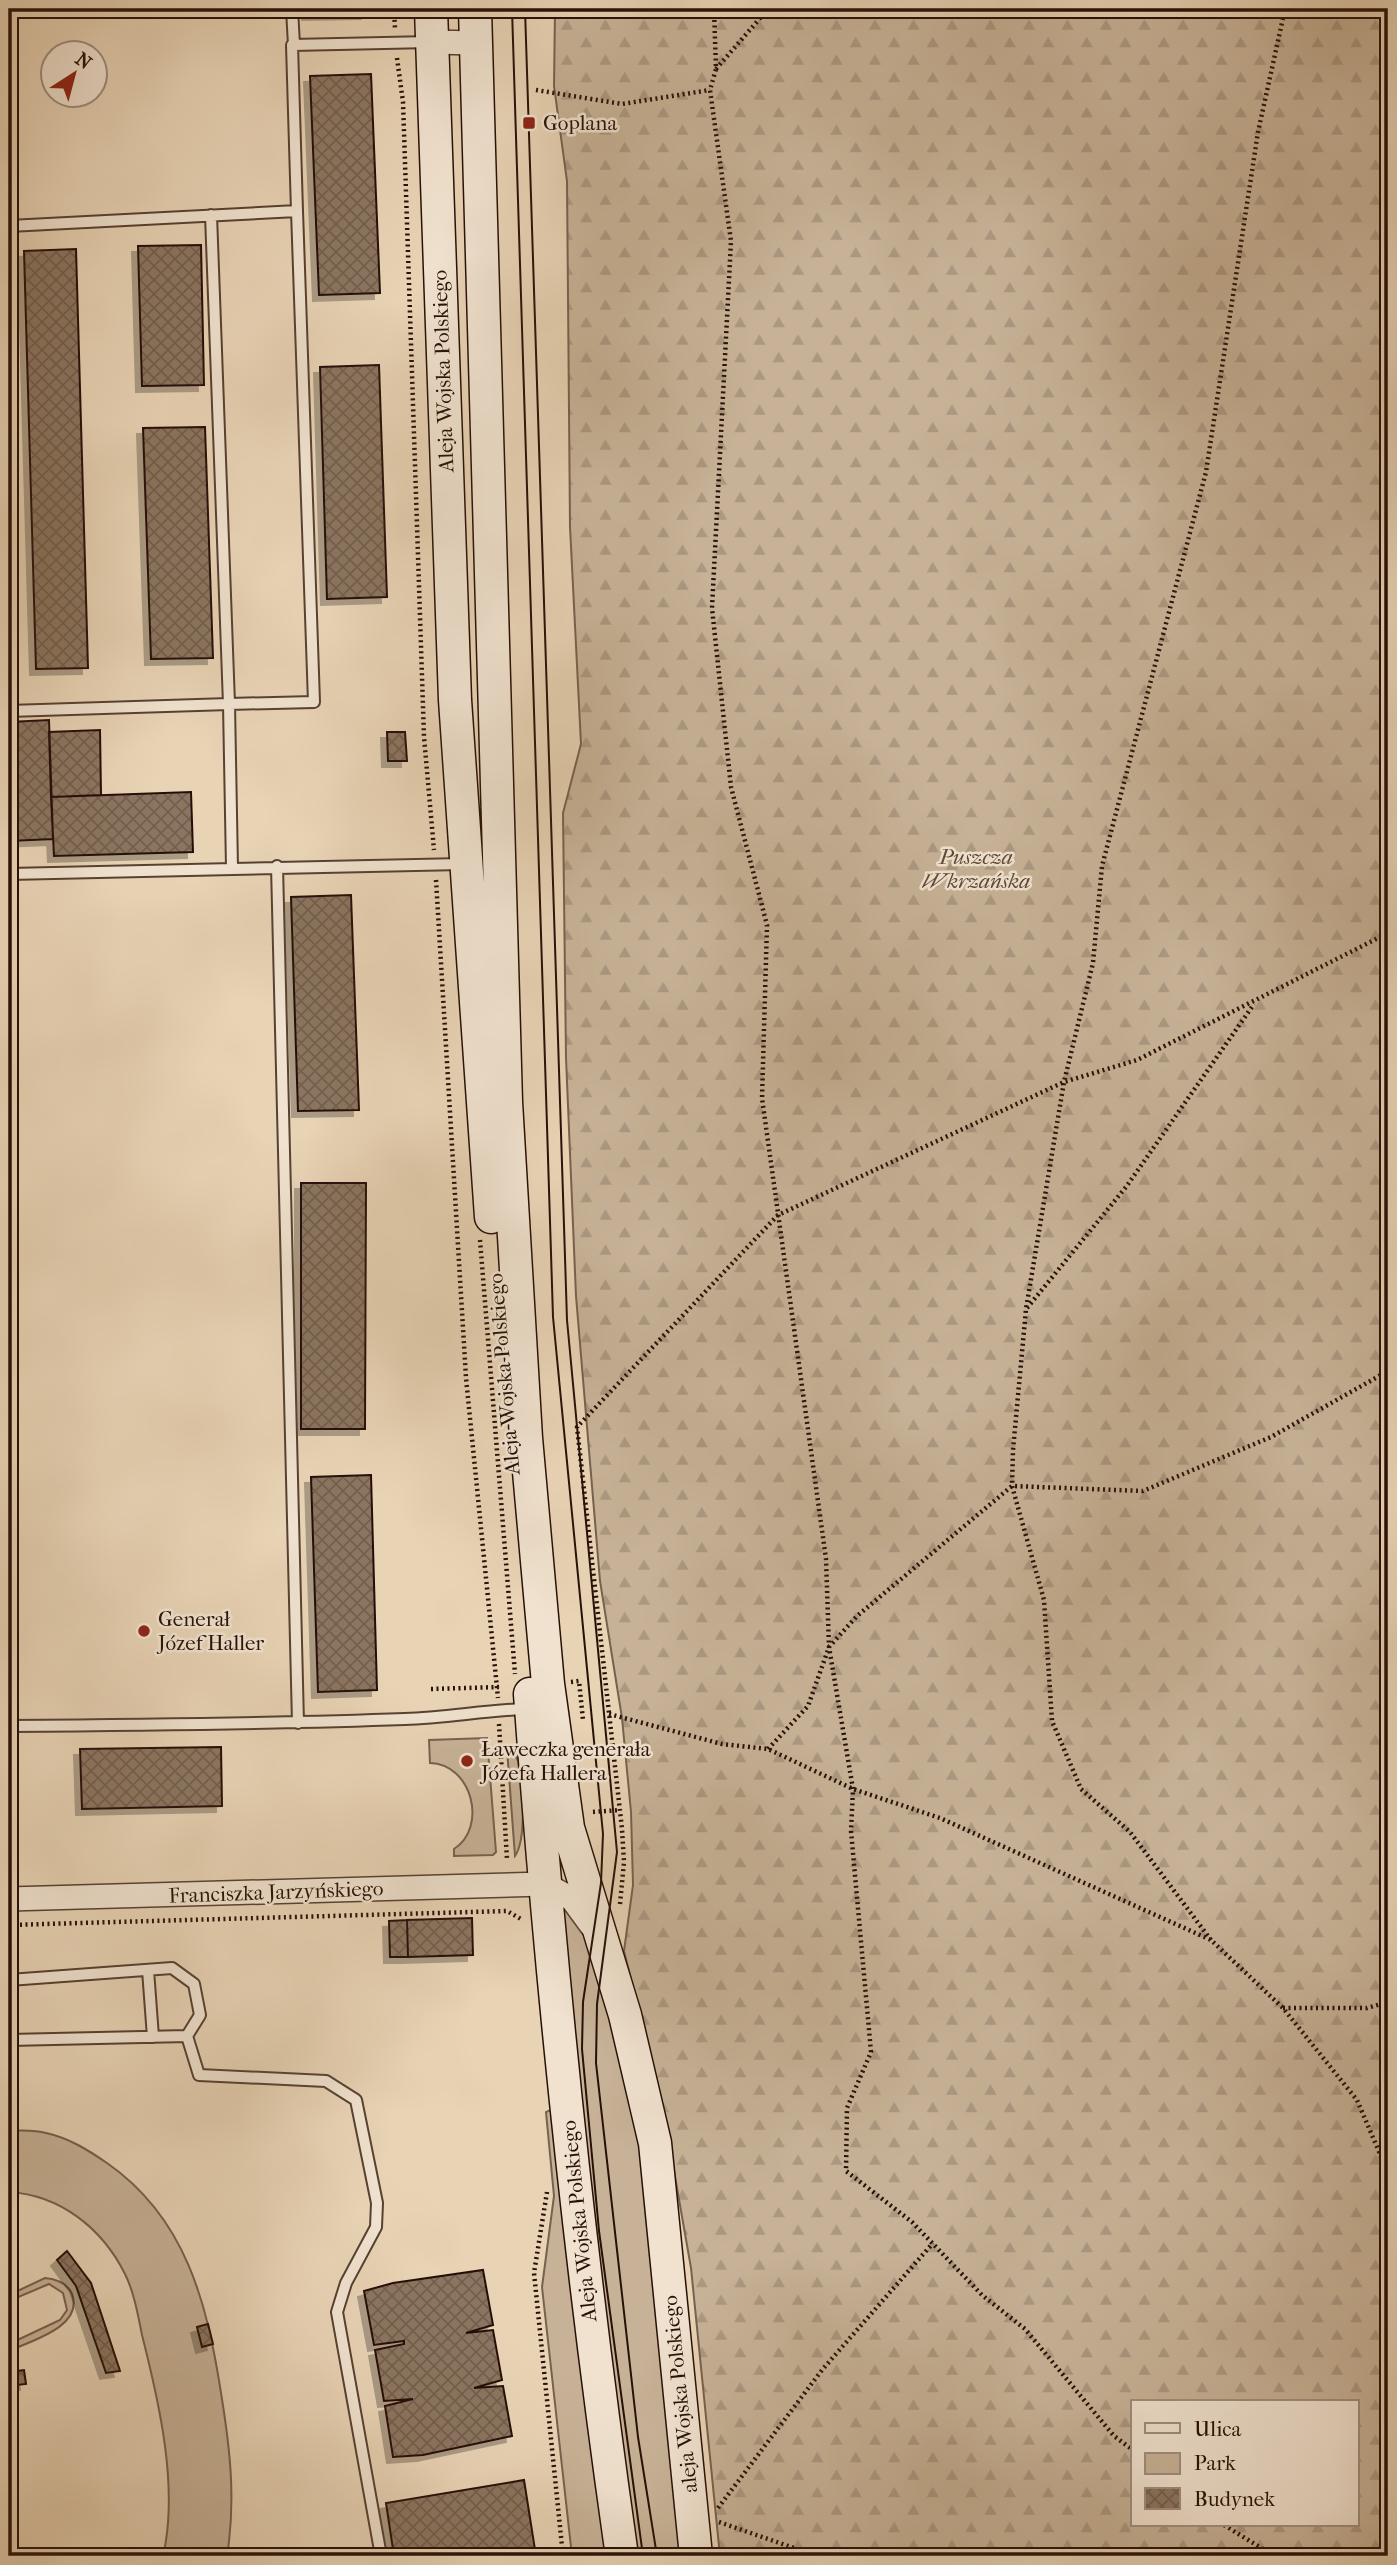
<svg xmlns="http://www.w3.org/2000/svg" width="1397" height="2565" viewBox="0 0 1397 2565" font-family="'IM FELL French Canon',serif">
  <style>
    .green { fill: #c7b297; stroke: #77614f; stroke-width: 2 }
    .forest { fill: url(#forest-firs); stroke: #77614f; stroke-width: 2; fill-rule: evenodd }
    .building { fill: url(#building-cross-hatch); stroke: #271007; stroke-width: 2; filter: url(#shadow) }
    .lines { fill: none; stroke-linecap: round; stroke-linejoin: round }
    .lane-casing { stroke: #574132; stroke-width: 14 }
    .street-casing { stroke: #574132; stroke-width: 26 }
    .secondary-casing { stroke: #271007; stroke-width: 35 }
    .path { stroke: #271007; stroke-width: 4.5; stroke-dasharray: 2 3.5; stroke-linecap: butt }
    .lane { stroke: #f0e2cf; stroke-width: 10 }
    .street { stroke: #f0e2cf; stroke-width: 23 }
    .secondary { stroke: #f0e2cf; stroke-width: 32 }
    .tram { stroke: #271007; stroke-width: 2 }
    .poi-dot { fill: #8f2418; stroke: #f0e2cf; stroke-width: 2.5 }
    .labels { text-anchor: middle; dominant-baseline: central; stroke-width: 5; stroke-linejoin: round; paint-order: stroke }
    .poi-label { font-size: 21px; fill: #271007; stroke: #f0e2cf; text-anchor: start }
    .street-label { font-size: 21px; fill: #271007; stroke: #f0e2cf }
    .park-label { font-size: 21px; font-style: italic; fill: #5f4939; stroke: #f0e2cf }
  </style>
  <defs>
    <pattern id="forest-firs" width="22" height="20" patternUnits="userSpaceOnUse" patternTransform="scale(1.75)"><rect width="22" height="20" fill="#c7b297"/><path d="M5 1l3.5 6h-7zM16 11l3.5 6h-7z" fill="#ab9881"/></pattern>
    <pattern id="building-cross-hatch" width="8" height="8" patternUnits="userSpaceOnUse" patternTransform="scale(1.75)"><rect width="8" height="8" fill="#8b7561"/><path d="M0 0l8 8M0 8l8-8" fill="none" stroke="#725f4e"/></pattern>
    <filter id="shadow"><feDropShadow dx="-6" dy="6" stdDeviation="0" flood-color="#0004"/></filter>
  </defs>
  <rect width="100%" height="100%" fill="#e8d3b5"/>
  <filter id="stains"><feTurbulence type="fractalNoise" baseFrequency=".00286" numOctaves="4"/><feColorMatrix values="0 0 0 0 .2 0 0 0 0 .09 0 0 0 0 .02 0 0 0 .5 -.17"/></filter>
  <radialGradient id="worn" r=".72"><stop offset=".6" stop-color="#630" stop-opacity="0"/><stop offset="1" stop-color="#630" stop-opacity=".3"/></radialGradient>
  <!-- green -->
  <path class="green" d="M487 1738 496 1852 493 1855 454 1856V1849C488 1827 472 1764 430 1763L429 1740Z
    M507 1749C511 1752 516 1755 518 1761 523 1782 527 1839 515 1856Z
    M560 1902 575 1908 606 1996 636 2104 683 2556H635L614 2413Z
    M555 2108 610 2556H572L542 2287 554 2196 546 2112Z
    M9 2130C21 2131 34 2130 46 2133 69 2138 88 2150 107 2163 186 2218 207 2303 221 2393 230 2448 236 2500 227 2556H163C179 2488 159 2402 142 2335 138 2315 134 2292 125 2274 102 2228 60 2195 9 2192Z
    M45 2278C56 2279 67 2283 72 2294 84 2327 30 2341 9 2351V2344L60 2320 67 2310 63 2293 49 2284 9 2301V2295Z"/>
  <!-- forest -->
  <path class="forest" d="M555 9H1388V2556H720L691 2268 663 2108 624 1951 633 1885 631 1812 622 1718 600 1581 576 1296 566 1058 563 813 581 744 570 527 567 181 554 86ZM1133 2402H1357V2525H1133Z"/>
  <!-- building -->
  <path class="building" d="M308 9H367V13L308 14Z
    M371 74 380 293 319 295 310 76Z
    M201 245 204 385 142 386 138 246Z
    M76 249 88 668 36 669 24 251Z
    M379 365 387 597 327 599 320 367Z
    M205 427 213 658 151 659 143 428Z
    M49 720 53 839 9 841V722Z
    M100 730 101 795 51 797 49 732Z
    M387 732H405L407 761H388Z
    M191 792 193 852 54 856 51 797Z
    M351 895 359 1110 298 1111 291 897Z
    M301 1183H366L365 1429H301Z
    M371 1475 377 1690 318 1692 311 1477Z
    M221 1747 222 1806 82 1809 80 1749Z
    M472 1918 473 1955 408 1957 407 1920Z
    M407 1920 408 1957H390L389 1921Z
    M67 2251 91 2283 120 2371 106 2373 76 2286 57 2260Z
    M483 2270 493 2325 466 2333 493 2330 502 2380 474 2388 503 2386 512 2436 423 2455 393 2457 385 2406 413 2399 384 2401 375 2350 404 2344V2341L374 2345 364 2291 393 2283Z
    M208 2324 213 2344 202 2347 197 2327Z
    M24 2370 26 2384 9 2386V2372Z
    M524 2480 536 2556H394L386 2503Z"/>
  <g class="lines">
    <!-- lane casing -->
    <g class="lane-casing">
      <path id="lane" d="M292 9 294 45
        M211 215 229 704 314 702 297 211
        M9 226 297 211 292 45 430 42
        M9 711 229 704 232 868
        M277 866 298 1723
        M9 874 462 864
        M9 1726C141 1725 273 1724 405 1719 446 1718 486 1710 527 1709
        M148 1970 153 2037
        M9 1980 172 1968 194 1984 200 2015 187 2036 9 2040
        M187 2036 199 2075 326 2081 356 2100 377 2203 376 2227 346 2283 337 2312 381 2556"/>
    </g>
    <!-- street casing -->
    <g class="street-casing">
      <path id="street" d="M432 42 476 43
        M9 1899 544 1884 572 1899 591 1925"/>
    </g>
    <!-- secondary casing -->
    <g class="secondary-casing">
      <path id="secondary" d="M431 9 455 700 491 1217
        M475 9 506 1102 526 1438 548 1684 568 1828 625 2015 655 2143 696 2556
        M530 1694C551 1982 581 2270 622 2556"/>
    </g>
    <!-- path -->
    <path class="path" d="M394 9 395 29
      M714 9 716 69 710 90 731 241 712 608 731 787 767 925 762 1098 826 1559 829 1647 853 1789 851 1831 871 2052 847 2108 846 2171 912 2222 982 2295 1025 2329 1114 2436 1133 2450
      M397 58 403 102 424 737 434 850
      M716 69 768 9
      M536 90 622 104 710 90
      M436 880 466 1378 498 1698
      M480 1240 515 1674
      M1027 1308 1126 1187 1254 1004
      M571 1682 579 1681 583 1720
      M431 1689 500 1687
      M609 1714 722 1744 768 1749 853 1789 940 1818 1211 1940 1283 2008 1357 2100 1380 2154 1388 2183
      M499 1724 507 1859
      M768 1749 808 1706 829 1647 857 1616 1012 1486 1143 1491 1271 1437 1388 1371
      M593 1812 620 1810
      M620 1904 624 1862 622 1829 577 1427 778 1215 1064 1082 1137 1060 1388 933
      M9 1925 507 1911 521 1919
      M1211 1940 1130 1832 1081 1789 1052 1721 1044 1600 1012 1486 1013 1450 1026 1309 1064 1082 1093 963 1102 866 1206 472 1258 132 1285 9
      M1283 2008H1367L1388 2002
      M547 2192 534 2273 563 2556
      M718 2508 822 2370 933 2243
      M719 2522 817 2556
      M1224 2525 1274 2556"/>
    <!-- lane -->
    <use href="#lane" class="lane"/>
    <!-- street -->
    <use href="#street" class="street"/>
    <!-- secondary -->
    <use href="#secondary" class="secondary"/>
    <!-- tram -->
    <path class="tram" d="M512 9 553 1317 603 1834 601 1883 583 2002 582 2049 599 2231 643 2556
      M525 9 567 1320 617 1852 597 2004 596 2063 638 2437 657 2556"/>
  </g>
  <!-- markers -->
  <g class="poi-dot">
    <rect x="522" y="116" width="14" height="14" rx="3.5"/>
    <circle cx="144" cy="1631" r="7"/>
    <circle cx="467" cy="1761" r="7"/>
  </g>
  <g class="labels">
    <!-- poi labels -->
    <g class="poi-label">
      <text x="543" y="123">Goplana</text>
      <text x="158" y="1619">Generał<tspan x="158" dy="24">Józef Haller</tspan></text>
      <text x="481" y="1749">Ławeczka generała<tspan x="481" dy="24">Józefa Hallera</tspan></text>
    </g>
    <!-- street labels -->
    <g class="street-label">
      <text transform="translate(443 371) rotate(-92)">Aleja Wojska Polskiego</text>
      <text transform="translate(504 1374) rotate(-95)">Aleja Wojska Polskiego</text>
      <text transform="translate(276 1892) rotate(-2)">Franciszka Jarzyńskiego</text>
      <text transform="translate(579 2221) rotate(-96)">Aleja Wojska Polskiego</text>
      <text transform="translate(680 2394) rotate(-96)">aleja Wojska Polskiego</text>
    </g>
    <!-- park labels -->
    <g class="park-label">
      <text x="976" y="857">Puszcza<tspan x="976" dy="24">Wkrzańska</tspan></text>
    </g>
  </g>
  <!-- margin -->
  <rect width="1397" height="2565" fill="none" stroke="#e8d3b5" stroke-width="35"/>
  <rect x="10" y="10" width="1376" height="2544" fill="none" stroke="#271007" stroke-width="3.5"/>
  <rect x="18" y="18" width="1362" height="2530" fill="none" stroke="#271007" stroke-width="2"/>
  <!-- legend -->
  <rect x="1131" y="2400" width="228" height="126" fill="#f0e2cf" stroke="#a08e7f" stroke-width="2"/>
  <rect x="1145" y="2423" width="35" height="10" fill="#f0e2cf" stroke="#a08e7f" stroke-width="2"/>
  <text x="1194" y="2436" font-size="21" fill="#271007">Ulica</text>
  <rect x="1145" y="2453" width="35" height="21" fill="#c7b297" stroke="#a08e7f" stroke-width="2"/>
  <text x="1194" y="2470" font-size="21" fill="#271007">Park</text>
  <rect x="1145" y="2488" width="35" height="21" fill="url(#building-cross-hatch)" stroke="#a08e7f" stroke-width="2"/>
  <text x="1194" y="2506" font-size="21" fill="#271007">Budynek</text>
  <!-- north arrow -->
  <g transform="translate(74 74) rotate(36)"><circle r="33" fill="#f0e2cf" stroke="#a08e7f" stroke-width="2"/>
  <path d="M0-5L12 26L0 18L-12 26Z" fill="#8f2418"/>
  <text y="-10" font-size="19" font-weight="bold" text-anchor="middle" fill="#271007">N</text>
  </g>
  <rect width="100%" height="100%" filter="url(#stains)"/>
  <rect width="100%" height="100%" fill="url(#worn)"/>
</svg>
